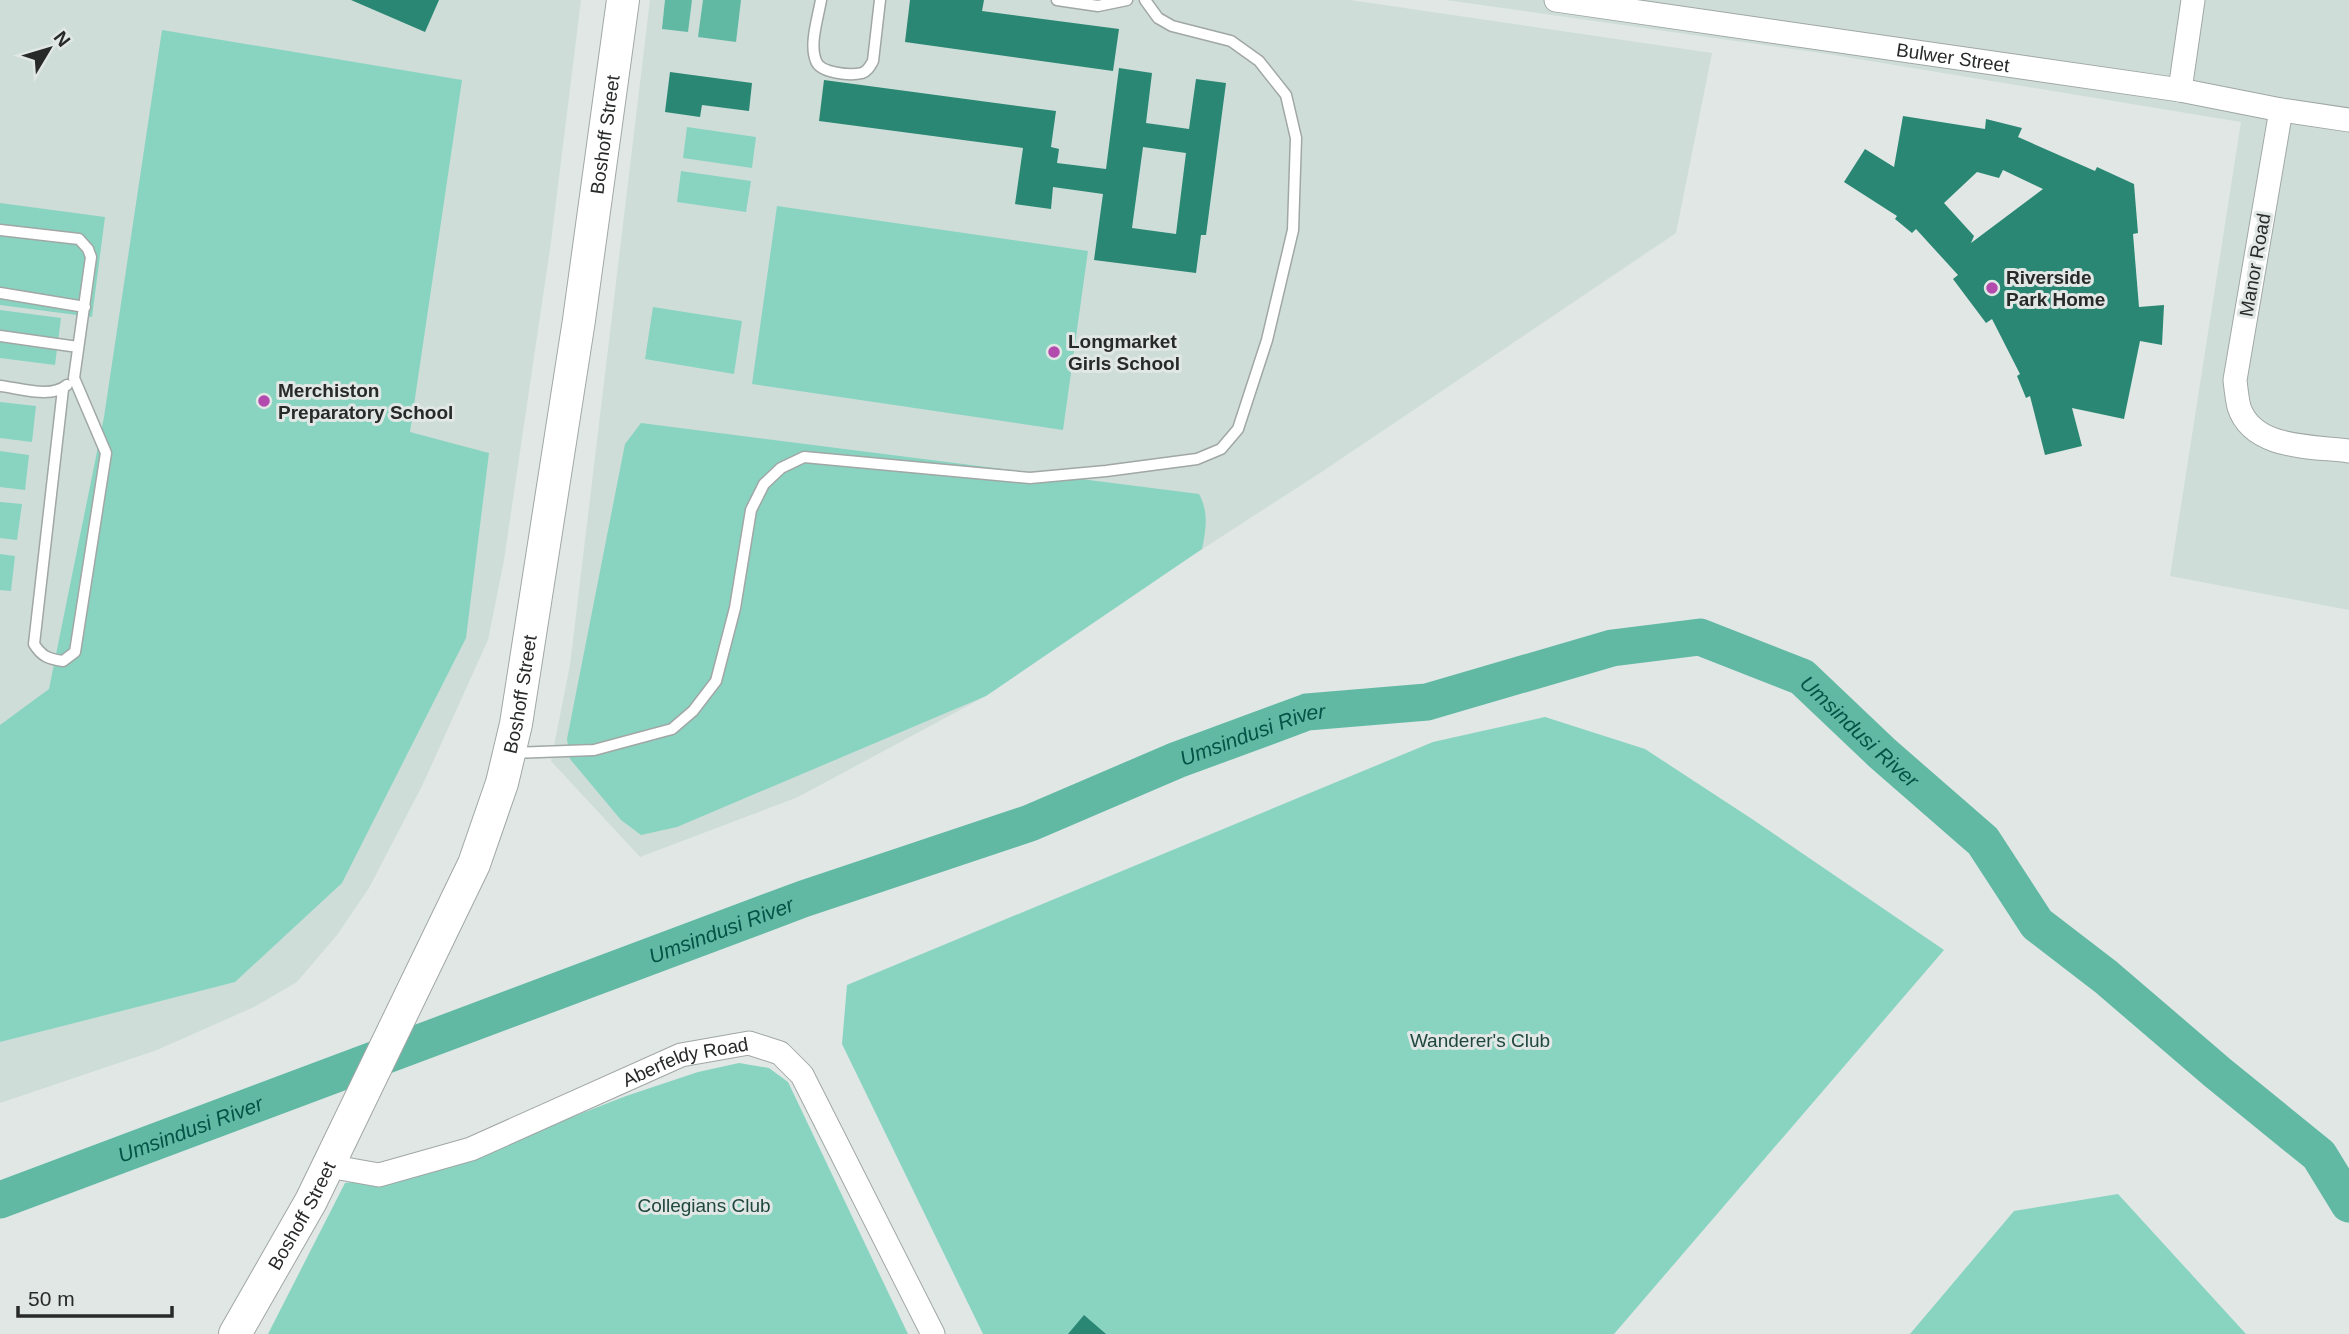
<svg xmlns="http://www.w3.org/2000/svg" width="2349" height="1334" viewBox="0 0 2349 1334" font-family="Arial,sans-serif">
  <style>
    .built { fill: #ceddd8 }
    .green { fill: #89d4c1 }
    .water { fill: #61b9a4 }
    .lines { fill: none; stroke-linecap: round; stroke-linejoin: round }
    .river { stroke: #61b9a4; stroke-width: 37 }
    .building { fill: #2a8774; fill-rule: evenodd }
    .lane-casing { stroke: #a0a7a5; stroke-width: 13 }
    .street-casing { stroke: #a0a7a5; stroke-width: 25 }
    .secondary-casing { stroke: #a0a7a5; stroke-width: 34 }
    .lane { stroke: #fff; stroke-width: 10 }
    .street { stroke: #fff; stroke-width: 23 }
    .secondary { stroke: #fff; stroke-width: 32 }
    .poi-dot { fill: #b34aad; stroke: #e0e7e5; stroke-width: 2.5 }
    .labels { text-anchor: middle; dominant-baseline: central; stroke-width: 6; stroke-linejoin: round; paint-order: stroke }
    .street-label { font-size: 19px; fill: #282a29; stroke: #e0e7e5 }
    .poi-label { font-size: 19px; font-weight: bold; fill: #282a29; stroke: #e0e7e5; text-anchor: start }
    .park-label { font-size: 19px; fill: #1f473e; stroke: #e0e7e5 }
    .water-label { font-size: 21px; font-style: italic; fill: #035346; stroke: #e0e7e5 }
  </style>
  <rect width="100%" height="100%" fill="#e0e7e5"/>
  <!-- built -->
  <path class="built" d="M0 0H581L551 242 504 560 488 640 422 786 369 888 337 935 297 982 254 1007 157 1050 0 1103Z
    M650 0H1350L1712 53 1676 233 1323 471 1150 583 986 696 798 797 640 857 551 761 570 665Z
    M1446 0H2349V610L2170 576 2241 122 1834 55Z"/>
  <!-- green -->
  <path class="green" d="M162 30 462 80 410 432 489 453 466 638 342 883 235 982 0 1042V725L49 689 104 417Z
    M687 127 756 137 752 168 683 158Z
    M681 171 751 181 746 212 677 202Z
    M0 203 105 217 92 317 0 305Z
    M777 206 1088 251 1063 430 752 384Z
    M653 307 742 321 734 374 645 359Z
    M0 310 61 318 55 365 0 358Z
    M0 402 36 406 32 442 0 438Z
    M641 423 1199 494C1209 512 1206 530 1202 549L986 696 677 827 641 835 621 820 570 759 567 739 625 444Z
    M0 451 29 455 25 490 0 487Z
    M0 502 22 504 17 540 0 538Z
    M0 554 15 556 11 591 0 590Z
    M1545 717 1645 749 1752 819 1944 950 1614 1334H983L842 1044 847 985 1433 742Z
    M739 1063 769 1068 788 1082 908 1334H268L345 1183 429 1173 626 1096 698 1072Z
    M2118 1194 2246 1334H1910L2014 1211Z"/>
  <!-- water -->
  <path class="water" d="M665 0H692L688 32 662 29Z
    M703 0H741L736 42 698 37Z"/>
  <g class="lines">
    <!-- river -->
    <path class="river" id="s1" d="M0 1200 803 899 1030 823 1177 760 1307 712 1427 702 1612 648 1700 637 1802 677 1882 753 1983 841 2037 924 2106 977 2218 1073 2319 1155 2349 1204"/>
  </g>
  <!-- building -->
  <path class="building" d="M351 0H439L425 32Z
    M910 0H984L982 11 1119 29 1113 71 905 42Z
    M1119 68 1152 73 1146 123 1189 129 1196 79 1226 83 1206 235H1201L1196 273 1094 260 1103 194 1053 187 1051 209 1015 204 1023 148 819 121 824 80 1056 111 1051 147 1059 149 1057 163 1106 169ZM1143 147 1186 153 1176 234 1132 228Z
    M670 72 752 83 749 111 702 105 700 117 665 112Z
    M1903 116 1985 129 1986 119 2022 128 2018 137 2095 171 2097 167 2134 184 2138 233 2133 234 2139 307 2164 305 2162 345 2140 341 2124 419 2072 408 2082 446 2045 455 2030 396 2026 398 2017 376 2020 374 1992 319 1986 323 1953 279 1958 275 1916 229 1912 233 1895 219 1897 216 1844 182 1865 149 1894 167ZM2003 170 2043 189 1971 243 1974 236 1944 203 1977 172 1999 178Z
    M1084 1315 1106 1334H1068Z"/>
  <g class="lines">
    <!-- lane casing -->
    <g class="lane-casing">
      <path id="lane" d="M821 0C818 18 809 44 816 61 820 73 850 76 862 73 868 71 870 66 873 61L880 0
        M1057 0 1098 6 1127 0
        M0 230 79 239 88 249 91 257 74 378 106 453 75 652 63 661C49 659 42 657 34 644L63 389
        M0 293 85 307
        M0 336 78 347
        M0 386C20 388 51 399 67 385
        M512 753 594 750 672 729 693 711 716 681 735 608 751 510 764 484 781 468 804 457 1030 478 1106 471 1197 459 1221 449 1238 429 1267 340 1293 230 1296 138 1286 95 1259 61 1231 41 1172 26 1158 18 1145 0"/>
    </g>
    <!-- street casing -->
    <g class="street-casing">
      <g id="street">
        <path id="s2" d="M1556 0 2180 90 2281 110 2349 120"/>
        <path d="M2180 90 2193 0"/>
        <path d="M2281 110 2235 380C2236 389 2237 399 2239 407 2253 450 2313 446 2349 451"/>
        <path id="s3" d="M328 1166 379 1175 471 1149 681 1055 749 1043 780 1053 802 1075 933 1334"/>
      </g>
    </g>
    <!-- secondary casing -->
    <g class="secondary-casing">
      <g id="secondary">
        <path id="s4" d="M235 1334 311 1201 328 1166 474 864 502 783 516 724 579 320 623 0"/>
      </g>
    </g>
    <!-- lane -->
    <use href="#lane" class="lane"/>
    <!-- street -->
    <use href="#street" class="street"/>
    <!-- secondary -->
    <use href="#secondary" class="secondary"/>
  </g>
  <!-- markers -->
  <g class="poi-dot">
    <circle cx="1992" cy="288" r="7"/>
    <circle cx="1054" cy="352" r="7"/>
    <circle cx="264" cy="401" r="7"/>
  </g>
  <g class="labels">
    <!-- street labels -->
    <g class="street-label">
      <text stroke="none"><textPath href="#s2" startOffset="401">Bulwer Street</textPath></text>
      <text stroke="none"><textPath href="#s4" startOffset="1270">Boshoff Street</textPath></text>
      <text transform="translate(2255 265) rotate(-80)">Manor Road</text>
      <text stroke="none"><textPath href="#s4" startOffset="704">Boshoff Street</textPath></text>
      <text stroke="none"><textPath href="#s3" startOffset="380">Aberfeldy Road</textPath></text>
      <text stroke="none"><textPath href="#s4" startOffset="136">Boshoff Street</textPath></text>
    </g>
    <!-- poi labels -->
    <g class="poi-label">
      <text x="2006" y="277">Riverside<tspan x="2006" dy="22">Park Home</tspan></text>
      <text x="1068" y="341">Longmarket<tspan x="1068" dy="22">Girls School</tspan></text>
      <text x="278" y="390">Merchiston<tspan x="278" dy="22">Preparatory School</tspan></text>
    </g>
    <!-- park labels -->
    <g class="park-label">
      <text x="1480" y="1040">Wanderer's Club</text>
      <text x="704" y="1205">Collegians Club</text>
    </g>
    <!-- water labels -->
    <g class="water-label">
      <text stroke="none"><textPath href="#s1" startOffset="1986">Umsindusi River</textPath></text>
      <text stroke="none"><textPath href="#s1" startOffset="1337">Umsindusi River</textPath></text>
      <text stroke="none"><textPath href="#s1" startOffset="770">Umsindusi River</textPath></text>
      <text stroke="none"><textPath href="#s1" startOffset="203">Umsindusi River</textPath></text>
    </g>
  </g>
  <!-- north arrow -->
  <g transform="translate(49 49) rotate(52)" stroke="#e0e7e5" stroke-width="5" paint-order="stroke">
  <path d="M0-5L12 26L0 18L-12 26Z" fill="#282a29"/>
  <text y="-10" font-size="19" font-weight="bold" text-anchor="middle" fill="#282a29">N</text>
  </g>
  <!-- scale -->
  <path d="M18 1306v10h154v-10" fill="none" stroke="#282a29" stroke-width="3.5"/>
  <text x="28" y="1306" font-size="21" fill="#282a29" stroke="#e0e7e5" stroke-width="5" paint-order="stroke">50 m</text>
</svg>
